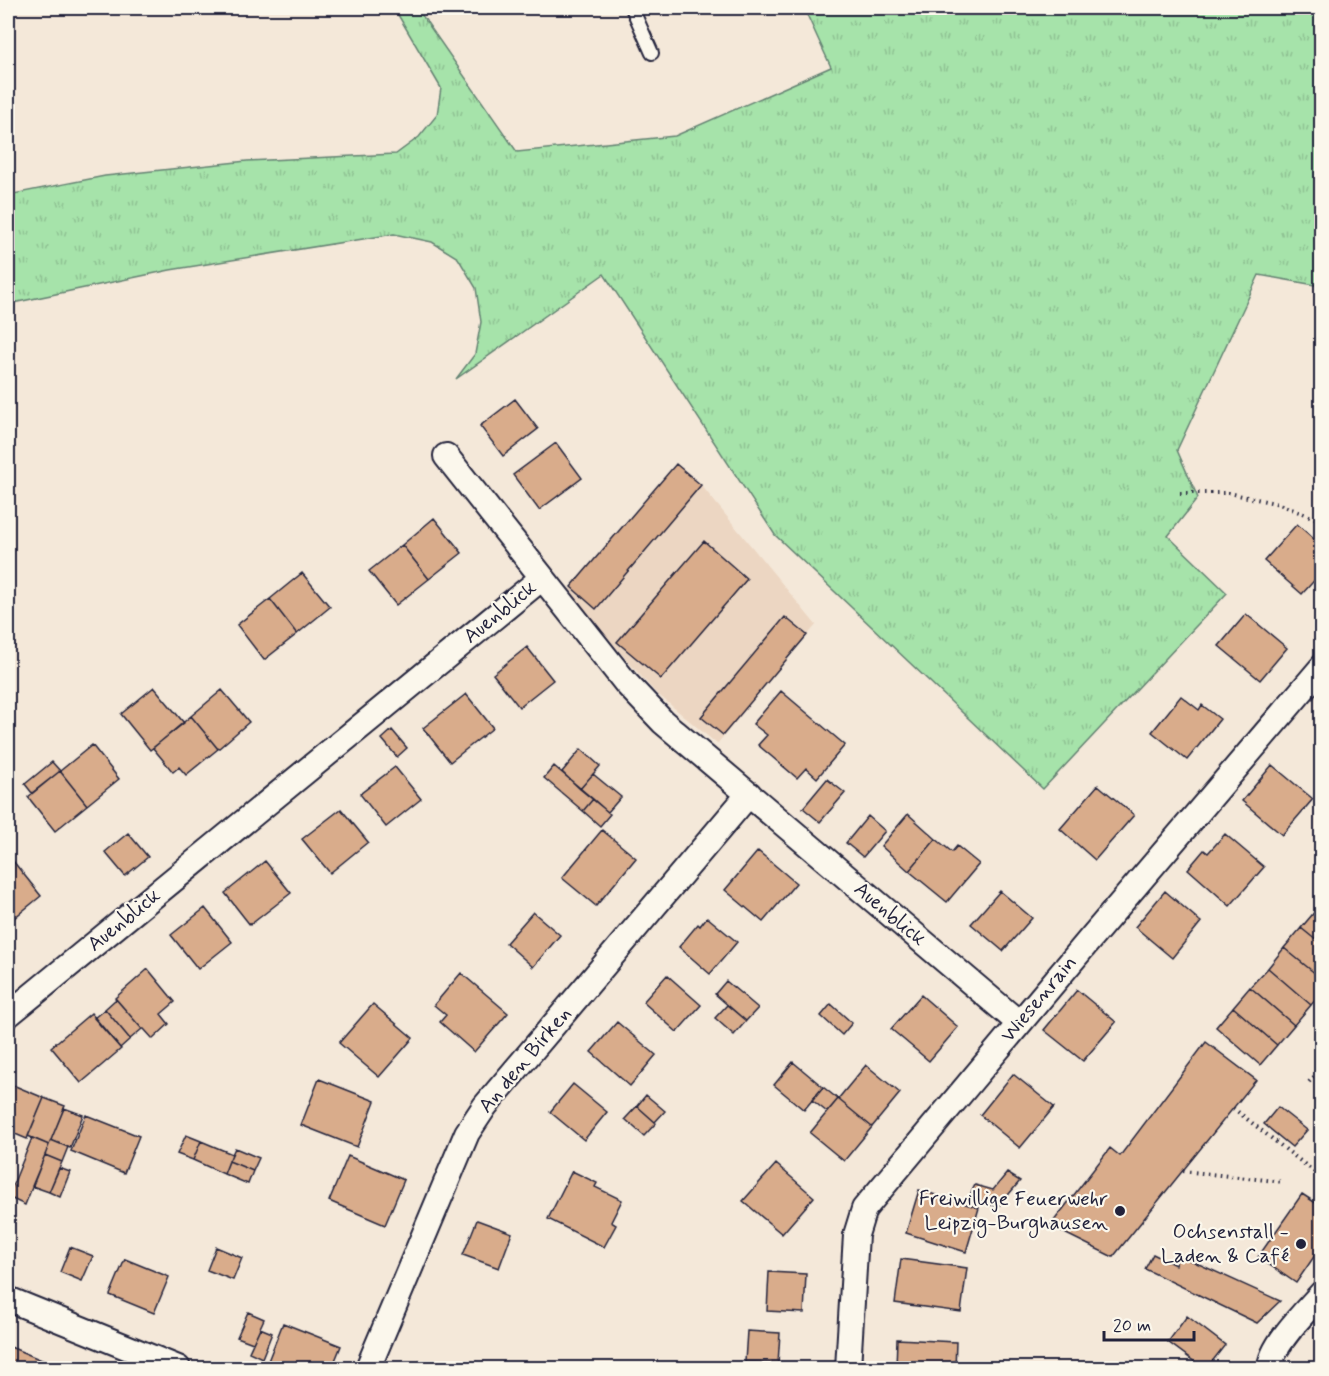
<svg xmlns="http://www.w3.org/2000/svg" width="1329" height="1376" viewBox="0 0 1329 1376" font-family="Mynerve,sans-serif">
  <style>
    .built { fill: #ecd6c2 }
    .grass { fill: url(#grass-tufts); stroke: #648272; stroke-width: 1.5 }
    .building { fill: #d9ac8b; stroke: #22223b; stroke-width: 1.5 }
    .lines { fill: none; stroke-linecap: round; stroke-linejoin: round }
    .service-casing { stroke: #22223b; stroke-width: 16 }
    .minor-casing { stroke: #22223b; stroke-width: 28 }
    .path { stroke: #22223b; stroke-width: 4; stroke-dasharray: 1.5 4.5; stroke-linecap: butt }
    .service { stroke: #fbf7ec; stroke-width: 12 }
    .minor { stroke: #fbf7ec; stroke-width: 24 }
    .poi-dot { fill: #22223b; stroke: #fbf7ec; stroke-width: 2 }
    .labels { text-anchor: middle; dominant-baseline: central; stroke-width: 4.5; stroke-linejoin: round; paint-order: stroke }
    .street-label { font-size: 21px; fill: #22223b; stroke: #fbf7ec }
    .poi-label { font-size: 21px; fill: #22223b; stroke: #fbf7ec; text-anchor: end }
  </style>
  <defs>
    <pattern id="grass-tufts" width="24" height="20" patternUnits="userSpaceOnUse" patternTransform="scale(1.5)"><rect width="24" height="20" fill="#a6e3aa"/><path d="M3 7l-1-3M5 7V3M7 7l1-3M15 17l-1-3M17 17v-4M19 17l1-3" fill="none" stroke="#8fc293"/></pattern>
  </defs>
  <rect width="100%" height="100%" fill="#f4e8d9"/>
  <filter id="ink" filterUnits="userSpaceOnUse"><feTurbulence type="fractalNoise" baseFrequency=".0167" numOctaves="2"/><feDisplacementMap in="SourceGraphic" scale="12" xChannelSelector="R" yChannelSelector="G"/><feConvolveMatrix kernelMatrix="1 2 1 2 8 2 1 2 1" color-interpolation-filters="sRGB"/></filter>
  <g filter="url(#ink)">
    <!-- built -->
    <path class="built" d="M676 464 701 485 816 625 717 744 654 691 567 592Z"/>
    <!-- grass -->
    <path class="grass" d="M394 8H417L517 152 675 136 831 67 804 8H1321V286L1259 275 1177 450 1198 498 1168 536 1227 593 1043 789 775 535 604 274 456 379 475 354 481 322 476 288 458 258 432 242 394 234 170 270 8 304V195L105 176 247 161 396 154 419 137 437 115 441 88Z"/>
    <!-- building -->
    <path class="building" d="M515 399 538 429 503 456 480 426Z
      M556 443 582 478 539 510 513 475Z
      M676 464 701 485 596 609 571 587Z
      M434 518 462 553 429 579 402 545Z
      M1297 524 1322 546V572L1302 594 1264 561Z
      M704 541 747 579 661 679 617 642Z
      M402 545 429 579 396 605 369 571Z
      M302 573 330 607 297 634 270 599Z
      M270 599 297 634 264 660 237 625Z
      M1246 614 1287 648 1260 680 1219 646Z
      M785 617 807 635 723 735 701 717Z
      M527 647 553 680 519 707 493 674Z
      M154 687 184 723 150 750 121 714Z
      M222 690 249 722 218 749 191 716Z
      M781 691 845 745 817 778 806 768 797 778 758 745 767 735 753 724Z
      M466 694 493 728 450 762 423 728Z
      M1181 696 1199 710 1202 705 1220 719 1187 760 1152 732Z
      M191 716 218 749 186 775 179 767 173 772 153 748Z
      M392 730 407 748 397 757 382 739Z
      M92 745 119 779 87 805 60 771Z
      M581 749 600 766 580 789 562 772Z
      M52 762 60 771 32 793 25 784Z
      M1272 765 1313 799 1282 835 1242 801Z
      M554 766 593 799 583 811 544 778Z
      M395 767 421 799 386 827 360 794Z
      M60 771 87 805 55 831 28 797Z
      M593 774 621 797 608 812 580 789Z
      M827 779 845 793 820 822 803 808Z
      M1098 785 1134 815 1095 860 1060 829Z
      M593 799 610 814 600 826 583 811Z
      M341 809 368 842 330 873 302 839Z
      M908 814 936 839 909 871 881 846Z
      M868 816 885 831 863 857 846 843Z
      M602 830 636 858 596 906 562 878Z
      M128 833 148 857 125 876 105 852Z
      M1225 834 1264 867 1230 906 1188 869 1204 850 1208 853Z
      M936 839 952 852 957 846 979 864 947 902 909 871Z
      M758 851 796 883 763 922 725 890Z
      M13 861 41 896 9 922 8 920V866Z
      M265 861 291 893 250 925 225 893Z
      M1000 891 1032 918 1003 951 971 924Z
      M1165 891 1201 922 1172 958 1135 927Z
      M205 908 232 942 198 969 171 935Z
      M1318 908 1322 910V945L1301 928Z
      M533 912 560 935 533 967 506 943Z
      M707 917 737 942 710 974 679 947 698 924 700 926Z
      M1301 928 1322 945V979L1284 948Z
      M1284 948 1322 979V993L1311 1005 1268 968Z
      M1268 968 1311 1005 1294 1025 1250 987Z
      M148 969 175 1002 161 1014 169 1024 153 1039 144 1029H142L115 998Z
      M461 973 508 1013 474 1052 440 1022 446 1015 434 1005Z
      M667 975 701 1005 677 1032 643 1002Z
      M726 981 758 1008 746 1021 715 994Z
      M1250 987 1294 1025 1277 1045 1233 1007Z
      M1077 990 1116 1022 1083 1061 1044 1030Z
      M921 995 958 1027 929 1061 891 1029Z
      M116 999 142 1029 130 1039 105 1009Z
      M373 1004 413 1038 379 1077 339 1043Z
      M831 1004 852 1023 842 1035 821 1016Z
      M727 1005 746 1021 734 1035 715 1018Z
      M1233 1007 1277 1045 1260 1065 1216 1027Z
      M105 1009 130 1039 120 1048 94 1018Z
      M91 1013 121 1049 81 1083 51 1047Z
      M617 1022 656 1055 630 1086 591 1052Z
      M1206 1042 1256 1080 1113 1257 1050 1226 1110 1148 1120 1156Z
      M793 1062 823 1087 804 1110 774 1085Z
      M866 1065 900 1093 872 1127 838 1099Z
      M1013 1074 1054 1107 1020 1148 980 1115Z
      M319 1079 375 1101 357 1147 301 1125Z
      M8 1083 44 1098 27 1139 8 1131Z
      M573 1084 607 1112 584 1140 550 1112Z
      M823 1087 838 1099 827 1112 812 1100Z
      M646 1095 665 1111 655 1122 637 1106Z
      M44 1098 65 1106 49 1145 28 1136Z
      M838 1099 872 1127 844 1161 810 1133Z
      M637 1106 656 1123 644 1136 625 1119Z
      M1278 1107 1307 1130 1292 1147 1264 1124Z
      M64 1108 83 1115 70 1148 51 1140Z
      M86 1115 139 1136 124 1173 71 1151Z
      M186 1135 201 1141 193 1160 177 1154Z
      M32 1138 49 1145 25 1205 8 1197Z
      M51 1140 68 1147 62 1162 45 1155Z
      M201 1141 232 1154 224 1174 193 1160Z
      M235 1148 259 1158 253 1171 229 1161Z
      M45 1155 62 1162 49 1192 32 1186Z
      M348 1156 404 1180 385 1225 329 1201Z
      M229 1161 253 1171 248 1184 224 1174Z
      M776 1164 814 1197 782 1234 743 1201Z
      M59 1168 70 1172 60 1197 49 1192Z
      M572 1171 597 1183 595 1187 622 1200 611 1222 616 1225 604 1247 548 1219Z
      M1007 1173 1020 1181 998 1207 969 1197 975 1185 993 1190Z
      M919 1190 979 1208 966 1252 906 1233Z
      M1302 1194 1322 1207V1245L1296 1283 1258 1257Z
      M477 1220 512 1233 499 1268 463 1255Z
      M70 1247 93 1256 82 1281 60 1272Z
      M216 1247 242 1258 233 1280 207 1270Z
      M1153 1254 1175 1265 1179 1255 1280 1301 1257 1323 1145 1269Z
      M125 1259 169 1277 154 1313 110 1295Z
      M901 1259 967 1268 961 1312 895 1303Z
      M769 1272 806 1274 804 1313 767 1311Z
      M248 1312 264 1319 253 1343 237 1337Z
      M1187 1316 1225 1345 1207 1368H1203L1168 1342Z
      M283 1323 341 1346 332 1368H285L268 1361Z
      M260 1328 272 1333 262 1358 249 1352Z
      M747 1331 780 1333 778 1363 745 1362Z
      M897 1339 956 1342 955 1368H896Z
      M8 1346 44 1361 41 1368H8Z
      M420 1361 438 1368H418Z"/>
    <g class="lines">
      <!-- service casing -->
      <g class="service-casing">
        <path id="service" d="M632 8 652 53"/>
      </g>
      <!-- minor casing -->
      <g class="minor-casing">
        <path id="minor" d="M446 456 626 683 663 722 1019 1023
          M8 1015 542 578
          M8 1299 178 1368
          M368 1368 467 1133 485 1106 749 794
          M848 1368 856 1235 864 1209 1091 938 1322 667
          M1270 1368C1270 1346 1307 1310 1322 1293"/>
      </g>
      <!-- path -->
      <path class="path" d="M1180 493H1229L1279 504 1322 521
        M1309 1082 1322 1068
        M1233 1108 1322 1178
        M1183 1171 1284 1182"/>
      <!-- service -->
      <use href="#service" class="service"/>
      <!-- minor -->
      <use href="#minor" class="minor"/>
    </g>
  </g>
  <!-- markers -->
  <g class="poi-dot">
    <circle cx="1120" cy="1211" r="6"/>
    <circle cx="1301" cy="1244" r="6"/>
  </g>
  <g class="labels">
    <!-- street labels -->
    <g class="street-label">
      <text transform="translate(500 612) rotate(-39)">Auenblick</text>
      <text transform="translate(890 914) rotate(40)">Auenblick</text>
      <text transform="translate(124 920) rotate(-39)">Auenblick</text>
      <text transform="translate(1039 999) rotate(-50)">Wiesenrain</text>
      <text transform="translate(525 1060) rotate(-50)">An den Birken</text>
    </g>
    <!-- poi labels -->
    <g class="poi-label">
      <text x="1108" y="1199">Freiwillige Feuerwehr<tspan x="1108" dy="24">Leipzig-Burghausen</tspan></text>
      <text x="1289" y="1232">Ochsenstall -<tspan x="1289" dy="24">Laden &amp; Café</tspan></text>
    </g>
  </g>
  <!-- margin -->
  <rect width="1329" height="1376" fill="none" stroke="#fbf7ec" stroke-width="30"/>
  <rect x="15" y="15" width="1299" height="1346" fill="none" stroke="#22223b" stroke-width="2" filter="url(#ink)"/>
  <!-- scale -->
  <path d="M1104 1331v9h90v-9" fill="none" stroke="#22223b" stroke-width="3"/>
  <text x="1113" y="1331" font-size="18" fill="#22223b" stroke="#fbf7ec" stroke-width="4.5" paint-order="stroke">20 m</text>
</svg>
